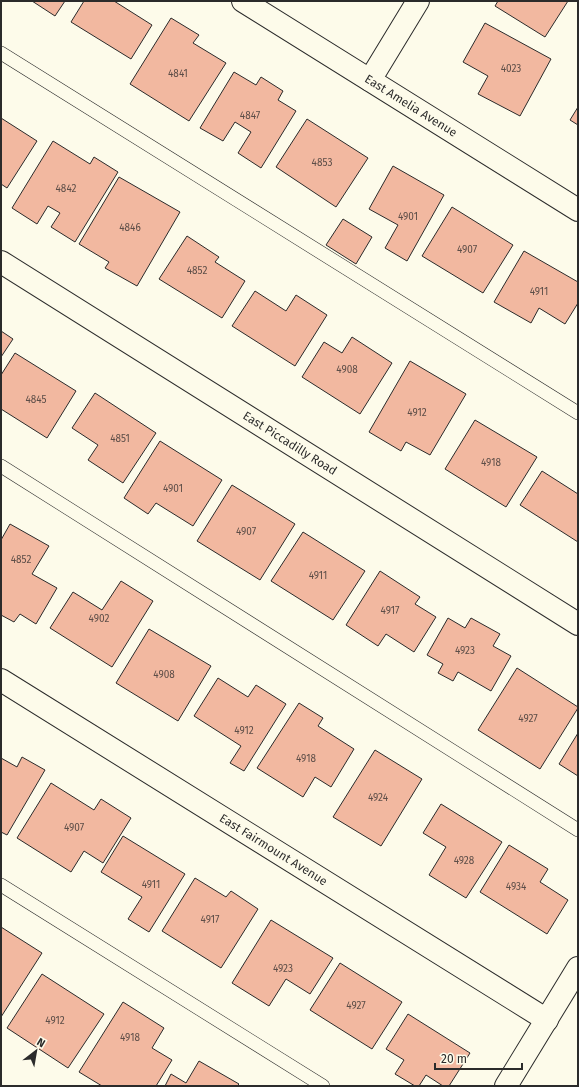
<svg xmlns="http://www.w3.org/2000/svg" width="579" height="1087" viewBox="0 0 579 1087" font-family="'Fira Sans',sans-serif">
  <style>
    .building { fill: #f2b8a0; stroke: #2b2b2b }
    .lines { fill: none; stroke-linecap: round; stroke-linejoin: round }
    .service-casing { stroke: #2b2b2b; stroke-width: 14 }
    .minor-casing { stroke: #2b2b2b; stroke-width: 24 }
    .service { stroke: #fdfbea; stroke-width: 13 }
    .minor { stroke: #fdfbea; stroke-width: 22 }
    .labels { text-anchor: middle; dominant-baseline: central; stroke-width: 3; stroke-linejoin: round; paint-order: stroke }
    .number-label { font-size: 10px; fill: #5d4e48 }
    .street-label { font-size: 12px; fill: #2b2b2b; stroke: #fdfbea }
  </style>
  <rect width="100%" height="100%" fill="#fdfbea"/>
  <!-- building -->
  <path class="building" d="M32 1H65L55 16Z
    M84 1H114L152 25 131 59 71 22Z
    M498 1H568L545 37 495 6Z
    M171 18 199 35 193 43 226 63 189 121 130 84Z
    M485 23 551 59 520 116 478 94 488 76 463 62Z
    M234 72 256 85 261 77 283 91 278 100 296 111 261 168 238 153 251 132 235 122 223 141 200 128Z
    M578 107V125L570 120Z
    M1 118 37 141 7 188 1 184Z
    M307 119 368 158 336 207 276 167Z
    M53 141 90 164 94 157 118 172 75 242 51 227 60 213 48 206 37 224 12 208Z
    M393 166 444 195 407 261 385 248 398 225 369 209Z
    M119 177 180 212 137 286 105 268 109 262 79 244Z
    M452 207 513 245 483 293 422 256Z
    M343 219 372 237 356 264 326 245Z
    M187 236 219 257 215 262 245 281 222 318 159 279Z
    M524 251 578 282V303L565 324 539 308 531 323 494 302Z
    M255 291 286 311 296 295 327 315 295 366 232 326Z
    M1 331 13 339 1 357Z
    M352 337 392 363 360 414 302 377 324 342 342 353Z
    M15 353 76 391 47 438 1 409V375Z
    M410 361 466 394 430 455 406 442 401 451 369 432Z
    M95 393 156 433 123 483 88 460 98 445 72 428Z
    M475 420 537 457 506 507 445 469Z
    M160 441 222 480 193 526 156 503 148 514 124 498Z
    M542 471 578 494V542L520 505Z
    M232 485 295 524 260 580 197 541Z
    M10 524 49 546 32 574 57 588 36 624 20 614 14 622 1 615V540Z
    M303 532 365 571 333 620 271 581Z
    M380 571 420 597 415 604 436 617 414 652 386 634 378 646 346 625Z
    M121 581 153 601 112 667 50 628 73 592 102 610Z
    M448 618 465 628 471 618 500 634 493 646 511 656 491 691 458 672 453 681 438 673 443 664 427 655Z
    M149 629 211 666 178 721 116 683Z
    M517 668 578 707V708L540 769 478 730Z
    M218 678 248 697 256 685 286 704 244 771 230 763 241 746 194 716Z
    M299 703 323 718 318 726 354 749 331 787 315 777 303 797 257 768Z
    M578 733V776L559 764Z
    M375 750 422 779 381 846 333 817Z
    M22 757 45 770 7 835 1 832V758L17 767Z
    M51 783 94 810 101 799 131 818 103 863 84 851 71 872 17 838Z
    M441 804 502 842 466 898 429 875 446 847 423 833Z
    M123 836 185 874 149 932 128 919 142 897 101 872Z
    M509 845 548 869 540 882 568 900 547 934 480 892Z
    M195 878 226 897 231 891 258 909 221 968 162 931Z
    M271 920 333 958 310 994 286 979 269 1006 232 983Z
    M1 927 42 953 1 1017Z
    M340 963 402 1002 372 1049 310 1010Z
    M42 974 104 1014 68 1068 7 1028Z
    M123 1002 164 1028 152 1048 172 1060 156 1086H102L79 1072Z
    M408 1014 470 1053 449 1086H443L426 1075 419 1086H415L395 1074 404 1060 386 1049Z
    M199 1061 239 1084 237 1086H165L171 1074 186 1083Z"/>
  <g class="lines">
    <!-- service casing -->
    <g class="service-casing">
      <path id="service" d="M1 53 578 413
        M1 466 578 830
        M1 885 323 1086"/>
    </g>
    <!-- minor casing -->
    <g class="minor-casing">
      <g id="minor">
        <path id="s1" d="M243 1 578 210"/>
        <path d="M370 80 418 1"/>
        <path id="s2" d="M1 262 578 624"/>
        <path id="s3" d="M1 680 547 1020"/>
        <path d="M506 1086 578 968"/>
      </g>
    </g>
    <!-- service -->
    <use href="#service" class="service"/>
    <!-- minor -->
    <use href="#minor" class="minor"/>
  </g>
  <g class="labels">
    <!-- number labels -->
    <g class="number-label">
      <text x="511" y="69">4023</text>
      <text x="178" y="74">4841</text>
      <text x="250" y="116">4847</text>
      <text x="322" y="163">4853</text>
      <text x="66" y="189">4842</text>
      <text x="408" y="217">4901</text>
      <text x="130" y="228">4846</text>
      <text x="467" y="250">4907</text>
      <text x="197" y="271">4852</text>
      <text x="539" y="292">4911</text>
      <text x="347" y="370">4908</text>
      <text x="36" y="400">4845</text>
      <text x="417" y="413">4912</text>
      <text x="120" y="439">4851</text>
      <text x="491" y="463">4918</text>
      <text x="173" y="489">4901</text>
      <text x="246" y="532">4907</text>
      <text x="21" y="560">4852</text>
      <text x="318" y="576">4911</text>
      <text x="390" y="611">4917</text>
      <text x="99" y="619">4902</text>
      <text x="465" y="651">4923</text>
      <text x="164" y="675">4908</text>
      <text x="528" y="719">4927</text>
      <text x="244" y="731">4912</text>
      <text x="306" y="759">4918</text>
      <text x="378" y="798">4924</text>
      <text x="74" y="828">4907</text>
      <text x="464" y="861">4928</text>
      <text x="151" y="885">4911</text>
      <text x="516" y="887">4934</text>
      <text x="210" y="920">4917</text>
      <text x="283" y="969">4923</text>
      <text x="356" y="1006">4927</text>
      <text x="55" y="1021">4912</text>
      <text x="130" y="1038">4918</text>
    </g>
    <!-- street labels -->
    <g class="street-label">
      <text stroke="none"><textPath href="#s1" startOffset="198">East Amelia Avenue</textPath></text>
      <text stroke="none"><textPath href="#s2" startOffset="341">East Piccadilly Road</textPath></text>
      <text stroke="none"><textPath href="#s3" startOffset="321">East Fairmount Avenue</textPath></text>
    </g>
  </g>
  <!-- border -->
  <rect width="579" height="1087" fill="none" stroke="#2b2b2b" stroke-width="4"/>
  <!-- north arrow -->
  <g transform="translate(36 1051) rotate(31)" stroke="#fdfbea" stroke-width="3" paint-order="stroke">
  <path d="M0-3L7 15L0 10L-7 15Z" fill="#2b2b2b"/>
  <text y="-6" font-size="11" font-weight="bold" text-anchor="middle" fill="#2b2b2b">N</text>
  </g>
  <!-- scale -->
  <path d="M435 1063v6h87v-6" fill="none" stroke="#2b2b2b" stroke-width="2"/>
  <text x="441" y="1063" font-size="12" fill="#2b2b2b" stroke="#fdfbea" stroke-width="3" paint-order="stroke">20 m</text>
</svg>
